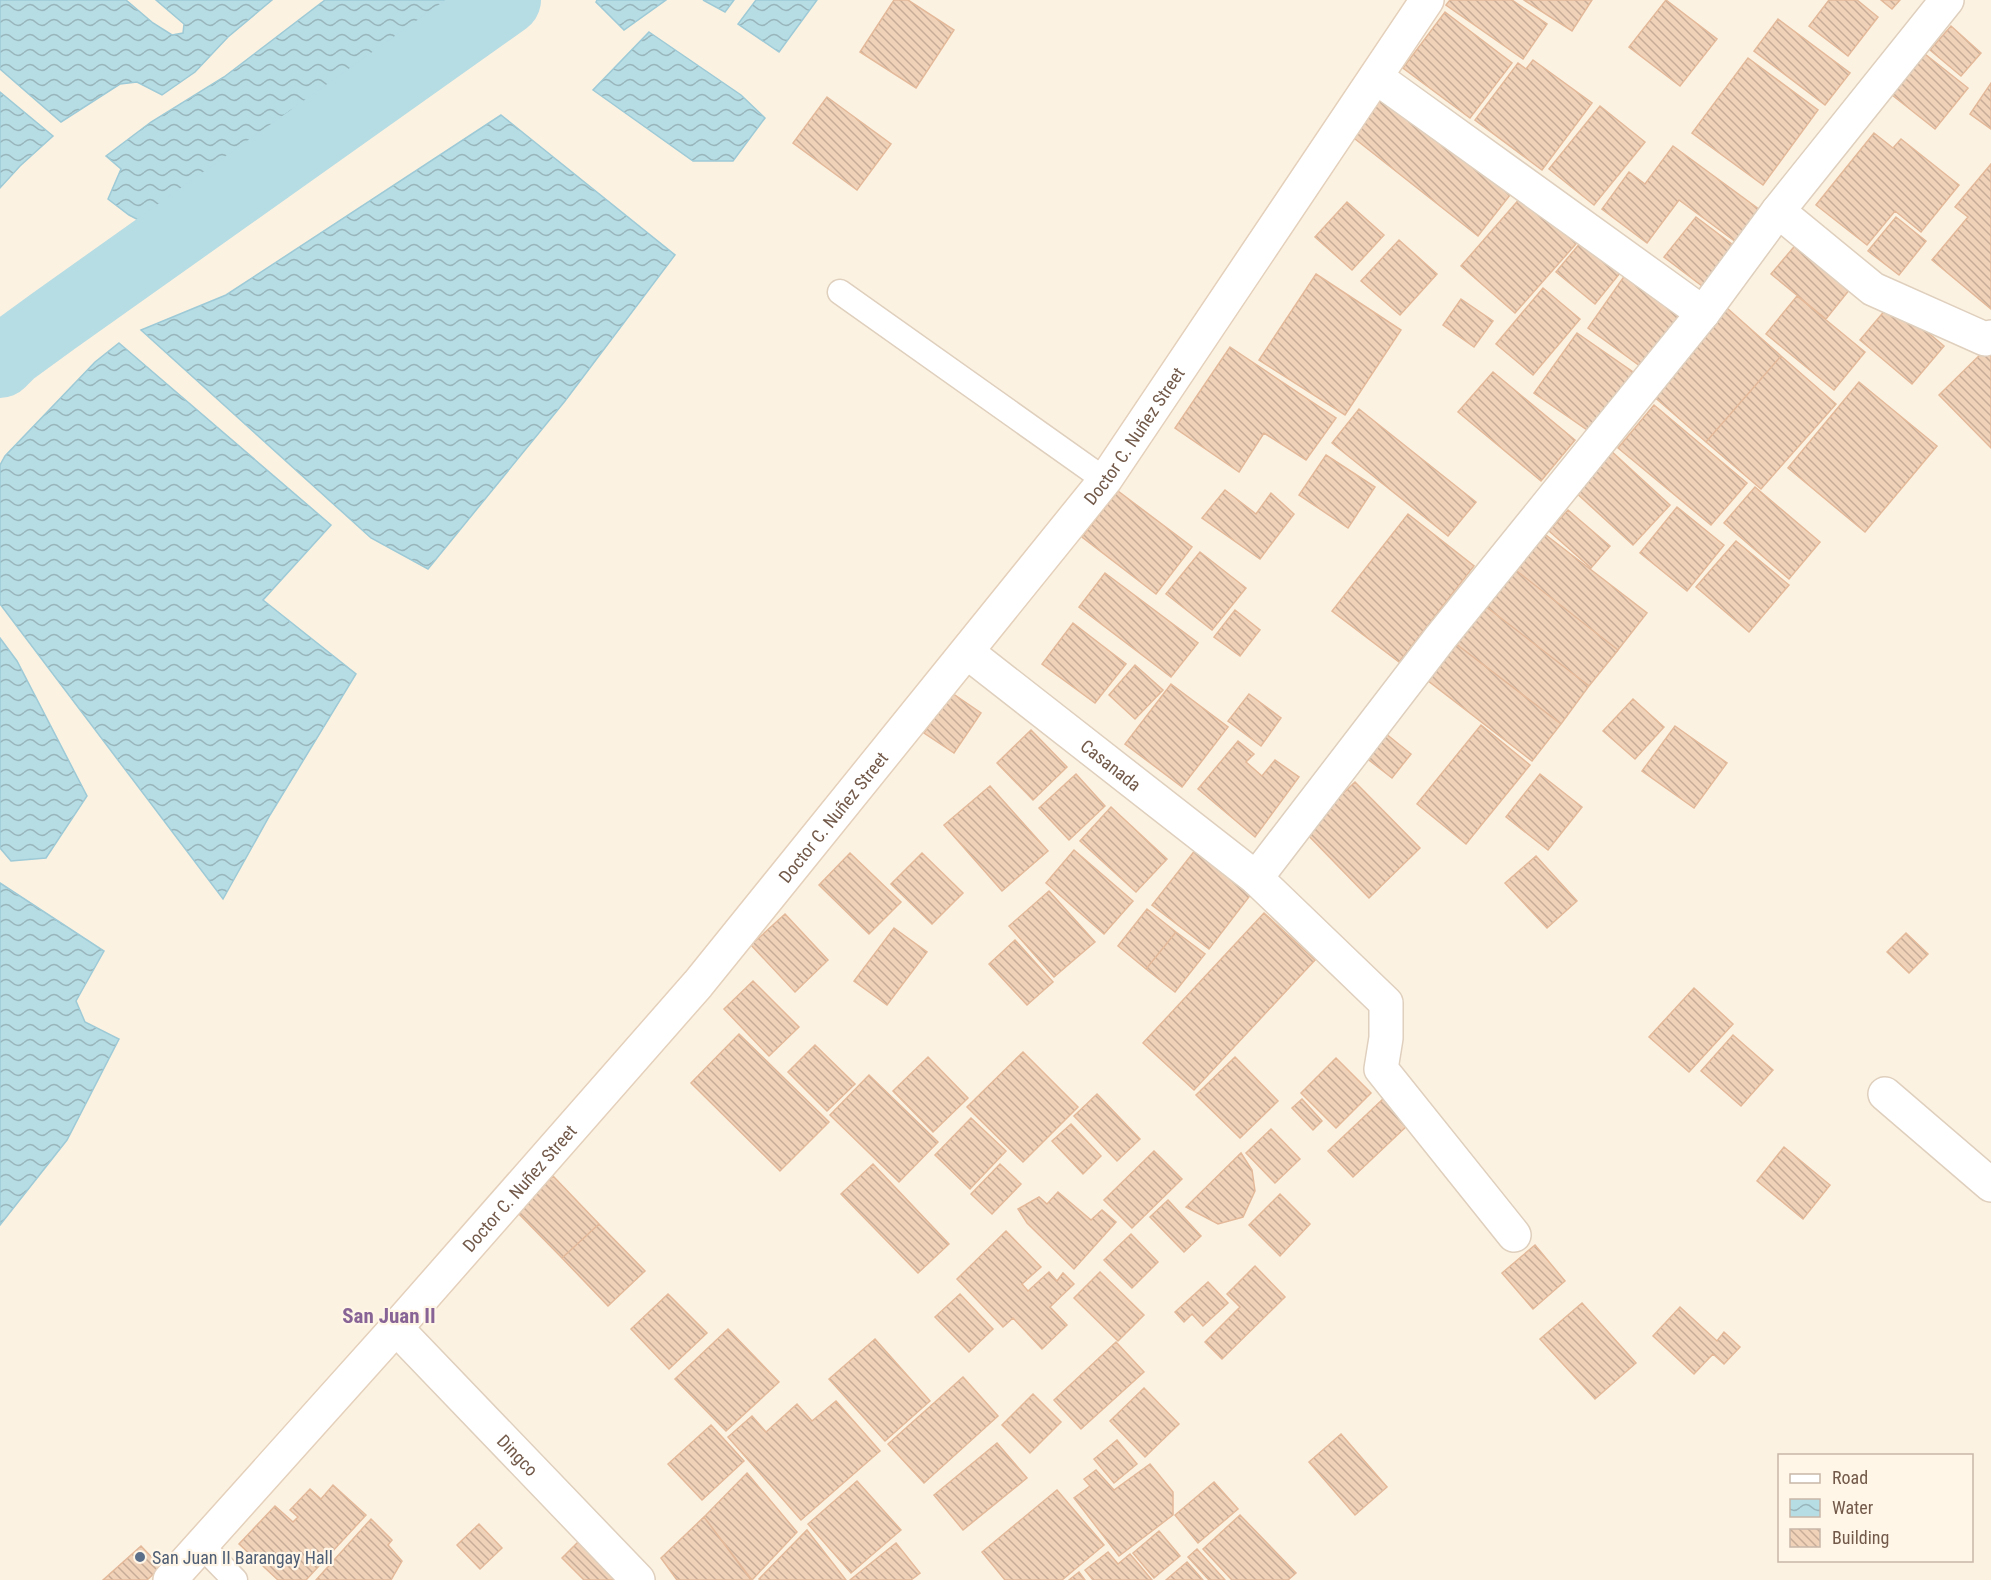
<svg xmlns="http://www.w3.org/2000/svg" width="1991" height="1580" viewBox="0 0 1991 1580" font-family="'Roboto Condensed',sans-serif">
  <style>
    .water { fill: url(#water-waves); stroke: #9dcad6; stroke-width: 1.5 }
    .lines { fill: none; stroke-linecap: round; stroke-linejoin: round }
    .river { stroke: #b6dce4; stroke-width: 70 }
    .building { fill: url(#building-back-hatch); stroke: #e3b99a; stroke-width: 1.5 }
    .lane-casing { stroke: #dfcfbd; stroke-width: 27 }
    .street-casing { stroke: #dfcfbd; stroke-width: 36 }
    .secondary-casing { stroke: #e4d0bb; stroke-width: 36 }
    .lane { stroke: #fff; stroke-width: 24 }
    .street { stroke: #fff; stroke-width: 33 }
    .secondary { stroke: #fff; stroke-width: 33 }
    .service-dot { fill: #5c6f8a; stroke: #fff6e7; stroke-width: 2 }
    .labels { text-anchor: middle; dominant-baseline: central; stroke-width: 4.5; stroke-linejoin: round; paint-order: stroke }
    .street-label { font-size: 18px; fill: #725949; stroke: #fff6e7 }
    .service-label { font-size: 18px; fill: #4e5e75; stroke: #fff6e7; text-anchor: start }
    .quarter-label { font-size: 21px; font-weight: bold; fill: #876495; stroke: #fff6e7 }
  </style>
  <defs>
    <pattern id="water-waves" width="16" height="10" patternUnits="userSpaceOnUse" patternTransform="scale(1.5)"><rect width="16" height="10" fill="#b6dce4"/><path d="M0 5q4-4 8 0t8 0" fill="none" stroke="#98b5bb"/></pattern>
    <pattern id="building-back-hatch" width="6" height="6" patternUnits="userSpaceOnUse" patternTransform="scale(1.5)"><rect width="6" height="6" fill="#f0d2b9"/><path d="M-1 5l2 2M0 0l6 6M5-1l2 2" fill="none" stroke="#c7ad98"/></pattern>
  </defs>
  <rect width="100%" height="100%" fill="#fcf2e1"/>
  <!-- water -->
  <path class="water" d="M0 0H126L153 23 172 35 183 33 184 24 156 0H272L228 37 195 72 162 95 137 82 120 84 61 122 0 69Z
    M325 0H450L378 65 221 172 170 219 148 225 129 215 108 199 121 169 106 156 151 122 224 77Z
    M597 0H666L624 30 596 2Z
    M703 0H734L725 12Z
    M756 0H817L779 52 738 24Z
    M649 32 741 95 765 118 733 161H693L593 90Z
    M0 92 53 136 20 166 0 188Z
    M501 115 675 255 565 401 428 569 371 538 141 330 226 295Z
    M119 343 331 525 263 600 356 674 270 815 223 899 0 604V465L5 456 95 362Z
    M0 638 17 661 87 796 46 858 11 861 0 848Z
    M0 883 104 951 76 1001 85 1022 119 1039 67 1140 0 1225Z"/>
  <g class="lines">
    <!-- river -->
    <path class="river" d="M0 363 11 352 55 320 506 0"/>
  </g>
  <!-- building -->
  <path class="building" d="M894 0H908L954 30 916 88 860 52Z
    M1450 0H1512L1547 24 1523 59 1446 5Z
    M1524 0H1592L1572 31Z
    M1666 0 1717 39 1680 86 1629 47Z
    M1829 0H1857L1878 17 1848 56 1809 26Z
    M1881 0H1900L1892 9Z
    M1445 12 1512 63 1470 118 1403 68Z
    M1778 19 1850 73 1825 105 1754 51Z
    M1951 26 1981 53 1961 76 1930 50Z
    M1925 54 1968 88 1935 129 1892 95Z
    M1748 58 1818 110 1763 185 1692 133Z
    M1533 60 1592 103 1542 170 1475 120 1518 63 1526 69Z
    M1991 83V129L1970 114Z
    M1387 90 1514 190 1478 236 1350 135Z
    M827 97 891 144 857 190 793 143Z
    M1600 106 1645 142 1594 205 1549 169Z
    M1874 133 1893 148 1901 139 1959 185 1921 232 1895 211 1867 245 1816 205Z
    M1673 146 1764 213 1740 245 1679 200 1647 243 1602 209 1629 172 1645 184Z
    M1991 164V309L1932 260 1968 217 1955 207Z
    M1528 189 1582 237 1515 313 1461 266Z
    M1347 202 1384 235 1352 270 1315 237Z
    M1696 217 1737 248 1706 289 1664 257Z
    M1896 217 1926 241 1899 275 1868 251Z
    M1804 235 1858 279 1826 319 1771 274Z
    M1586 236 1624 268 1595 304 1556 272Z
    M1399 240 1437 274 1400 315 1361 281Z
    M1630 268 1687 309 1644 369 1588 328Z
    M1316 274 1401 330 1345 415 1259 360Z
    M1543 288 1580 319 1533 375 1496 344Z
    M1797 296 1865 352 1834 390 1766 334Z
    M1461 299 1493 321 1474 347 1443 325Z
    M1892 302 1944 346 1912 384 1860 340Z
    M1727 308 1781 356 1706 442 1651 394Z
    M1577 333 1633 372 1590 432 1534 393Z
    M1991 344V448L1939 395Z
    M1230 347 1336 418 1306 460 1264 433 1239 472 1175 428Z
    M1781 356 1836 404 1761 489 1706 442Z
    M1493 372 1575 440 1541 481 1458 412Z
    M1859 382 1937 446 1865 532 1788 468Z
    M1654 405 1747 483 1711 525 1618 448Z
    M1359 409 1476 502 1448 536 1332 443Z
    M1609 449 1670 505 1633 545 1572 489Z
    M1326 455 1375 487 1348 528 1299 495Z
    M1755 487 1820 542 1789 579 1724 523Z
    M1225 490 1256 514 1271 493 1294 514 1260 559 1202 518Z
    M1118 491 1192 547 1156 594 1082 537Z
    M1677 507 1724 545 1687 591 1640 553Z
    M1568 510 1610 546 1591 568 1549 531Z
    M1408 514 1474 566 1399 662 1332 611Z
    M1542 532 1647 613 1618 650 1513 568Z
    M1736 541 1789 585 1749 632 1696 587Z
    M1200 552 1246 588 1212 630 1166 594Z
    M1513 568 1618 650 1589 686 1484 605Z
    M1105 573 1198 643 1171 677 1079 607Z
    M1484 605 1589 686 1561 724 1455 643Z
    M1235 610 1260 630 1240 656 1214 637Z
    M1073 623 1126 664 1095 703 1042 664Z
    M1455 643 1561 724 1532 761 1427 680Z
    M1135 665 1163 690 1135 719 1109 695Z
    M1171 684 1228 727 1182 787 1125 744Z
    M952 693 981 713 954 753 924 733Z
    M1249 694 1281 718 1261 746 1228 721Z
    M1633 699 1664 727 1635 759 1603 731Z
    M1481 725 1530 765 1466 844 1417 804Z
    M1675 726 1727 763 1694 808 1642 771Z
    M1031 730 1067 767 1033 800 997 763Z
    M1385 733 1411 754 1392 778 1365 757Z
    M1238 741 1254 754 1246 762 1262 776 1275 760 1299 777 1255 837 1198 789Z
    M1076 774 1105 806 1069 840 1039 808Z
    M1540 774 1582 807 1548 850 1506 817Z
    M1355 782 1420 848 1369 898 1304 831Z
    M990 786 1048 851 1002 891 944 825Z
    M1111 807 1167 859 1136 892 1080 841Z
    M1196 849 1252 893 1209 949 1152 905Z
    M1074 850 1133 901 1104 934 1046 883Z
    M850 853 901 902 869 934 819 885Z
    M922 853 963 893 932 924 891 884Z
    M1536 856 1577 901 1547 928 1505 883Z
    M1049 891 1095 942 1054 977 1009 926Z
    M1147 909 1176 932 1146 969 1118 946Z
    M1264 913 1315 960 1194 1090 1143 1043Z
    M785 914 828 960 795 992 751 945Z
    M894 928 927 952 887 1005 854 981Z
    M1176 932 1205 954 1175 992 1146 969Z
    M1906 933 1928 954 1909 973 1887 952Z
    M1015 940 1053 982 1027 1005 989 964Z
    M753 981 799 1027 769 1056 724 1009Z
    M1694 988 1733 1024 1689 1072 1649 1037Z
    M739 1034 829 1122 780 1171 691 1083Z
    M1733 1035 1773 1070 1741 1106 1701 1071Z
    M815 1045 855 1084 827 1111 788 1072Z
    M1023 1052 1078 1107 1023 1162 967 1107Z
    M928 1057 968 1098 933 1132 893 1091Z
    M1235 1057 1278 1101 1240 1138 1196 1095Z
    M1336 1058 1371 1093 1336 1128 1301 1093Z
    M869 1075 938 1142 899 1182 830 1115Z
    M1097 1094 1140 1139 1117 1161 1074 1116Z
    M1385 1097 1410 1123 1353 1177 1328 1151Z
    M1302 1099 1322 1121 1313 1130 1292 1108Z
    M971 1118 1006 1151 970 1189 935 1155Z
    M1071 1124 1101 1156 1083 1174 1052 1141Z
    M1271 1129 1300 1159 1275 1183 1246 1153Z
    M1784 1147 1830 1185 1803 1219 1757 1181Z
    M1154 1151 1182 1179 1132 1228 1104 1200Z
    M1241 1153 1252 1170 1255 1191 1243 1217 1218 1224 1186 1207Z
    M873 1164 949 1244 918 1273 841 1194Z
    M1000 1164 1021 1184 992 1214 971 1194Z
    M553 1176 599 1224 562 1258 516 1211Z
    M1058 1192 1091 1220 1102 1210 1116 1222 1074 1269 1027 1223 1018 1209 1039 1197 1047 1204Z
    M1280 1194 1310 1224 1280 1256 1249 1225Z
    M1168 1200 1201 1236 1184 1252 1150 1217Z
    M599 1224 645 1271 608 1306 562 1258Z
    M1006 1231 1041 1267 1022 1284 1028 1291 1049 1272 1057 1281 1063 1273 1074 1284 1050 1307 1067 1325 1042 1349 1013 1318 1003 1327 957 1279Z
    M1131 1234 1158 1262 1132 1288 1104 1260Z
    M1535 1245 1565 1281 1533 1309 1502 1273Z
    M1255 1266 1285 1297 1222 1359 1205 1342 1240 1307 1227 1294Z
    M1100 1272 1144 1315 1118 1341 1074 1298Z
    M1208 1282 1228 1303 1203 1326 1192 1314 1184 1322 1175 1312Z
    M668 1294 707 1333 669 1369 631 1329Z
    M960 1294 993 1329 969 1352 935 1317Z
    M1582 1303 1636 1363 1595 1399 1540 1339Z
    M1680 1307 1717 1341 1724 1332 1740 1347 1724 1364 1713 1354 1694 1374 1653 1336Z
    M728 1329 779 1382 726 1431 675 1379Z
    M875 1339 930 1401 885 1441 829 1379Z
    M1116 1342 1144 1372 1081 1429 1054 1400Z
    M963 1377 998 1416 924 1483 888 1444Z
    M1144 1388 1179 1424 1145 1457 1110 1421Z
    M1033 1394 1061 1422 1030 1453 1002 1425Z
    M836 1401 880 1451 801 1520 728 1437 752 1416 766 1432 797 1404 812 1421Z
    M711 1425 744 1461 702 1500 668 1464Z
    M1341 1434 1387 1487 1355 1515 1309 1462Z
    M1117 1440 1137 1464 1114 1483 1094 1459Z
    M997 1443 1027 1478 963 1530 934 1495Z
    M1150 1464 1173 1492V1515L1119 1556 1074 1498 1090 1486 1084 1479 1096 1470 1114 1490Z
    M747 1473 797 1532 752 1580 704 1517Z
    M857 1481 901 1530 851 1573 808 1524Z
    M1214 1482 1238 1509 1198 1543 1175 1515Z
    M333 1485 366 1515 306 1580H278L239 1544 275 1506 293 1522 298 1517 290 1510 310 1489 321 1499Z
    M1057 1490 1104 1545 1062 1580H1005L982 1552Z
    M1240 1515 1296 1573 1288 1580H1232L1203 1549Z
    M704 1517 751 1580H677L661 1558Z
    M371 1519 392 1540 388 1545 402 1561 391 1580H316Z
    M479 1524 502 1548 480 1569 457 1545Z
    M807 1530 846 1580H760L759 1579Z
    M1159 1531 1180 1556 1154 1578 1133 1553Z
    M584 1536 627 1580H584L562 1558Z
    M896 1543 920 1573 911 1580H850Z
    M141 1546 161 1567 147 1580H103Z
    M1197 1549 1225 1580H1209L1188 1557Z
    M1108 1552 1118 1564 1130 1554 1152 1580H1093L1085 1570Z
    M1187 1562 1203 1580H1166Z
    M1079 1572 1085 1580H1069Z"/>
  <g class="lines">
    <!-- lane casing -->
    <g class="lane-casing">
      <path id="lane" d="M840 292 1105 480
        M201 1545 235 1580"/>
    </g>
    <!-- street casing -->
    <g class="street-casing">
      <g id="street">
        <path d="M1376 77 1703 313"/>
        <path d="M1778 211 1873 289 1985 339 1991 337"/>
        <path id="s1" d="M967 652 1256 878 1386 1003V1038L1381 1069 1514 1235"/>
        <path d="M1256 878 1441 637 1703 313 1778 211 1947 0"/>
        <path d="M1885 1094 1991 1185"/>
        <path id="s2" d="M396 1328 638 1580"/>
      </g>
    </g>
    <!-- secondary casing -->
    <g class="secondary-casing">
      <g id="secondary">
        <path id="s3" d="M170 1580 396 1328 698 984 1105 480 1427 0"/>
      </g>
    </g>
    <!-- lane -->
    <use href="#lane" class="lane"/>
    <!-- street -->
    <use href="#street" class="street"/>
    <!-- secondary -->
    <use href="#secondary" class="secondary"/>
  </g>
  <!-- markers -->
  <circle class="service-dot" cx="140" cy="1557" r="6"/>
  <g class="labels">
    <!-- street labels -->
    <g class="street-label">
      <text stroke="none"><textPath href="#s3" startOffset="1497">Doctor C. Nuñez Street</textPath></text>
      <text stroke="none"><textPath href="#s1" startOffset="183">Casanada</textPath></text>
      <text stroke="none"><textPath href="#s3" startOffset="1011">Doctor C. Nuñez Street</textPath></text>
      <text stroke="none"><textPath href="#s3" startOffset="525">Doctor C. Nuñez Street</textPath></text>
      <text stroke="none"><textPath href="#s2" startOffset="176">Dingco</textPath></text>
    </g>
    <!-- service labels -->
    <g class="service-label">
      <text x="152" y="1557">San Juan II Barangay Hall</text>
    </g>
    <!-- quarter labels -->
    <g class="quarter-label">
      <text x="389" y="1316">San Juan II</text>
    </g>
  </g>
  <!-- legend -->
  <rect x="1778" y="1454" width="195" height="108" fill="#fff6e7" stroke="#c7b7a8" stroke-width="1.5"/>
  <rect x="1790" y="1474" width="30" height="9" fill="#ffffff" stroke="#c7b7a8" stroke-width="1.5"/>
  <text x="1832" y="1484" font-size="18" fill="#725949">Road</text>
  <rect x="1790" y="1499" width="30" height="18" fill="url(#water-waves)" stroke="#c7b7a8" stroke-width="1.5"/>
  <text x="1832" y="1514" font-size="18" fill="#725949">Water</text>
  <rect x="1790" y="1529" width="30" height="18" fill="url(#building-back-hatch)" stroke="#c7b7a8" stroke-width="1.5"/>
  <text x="1832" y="1544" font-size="18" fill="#725949">Building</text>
</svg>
